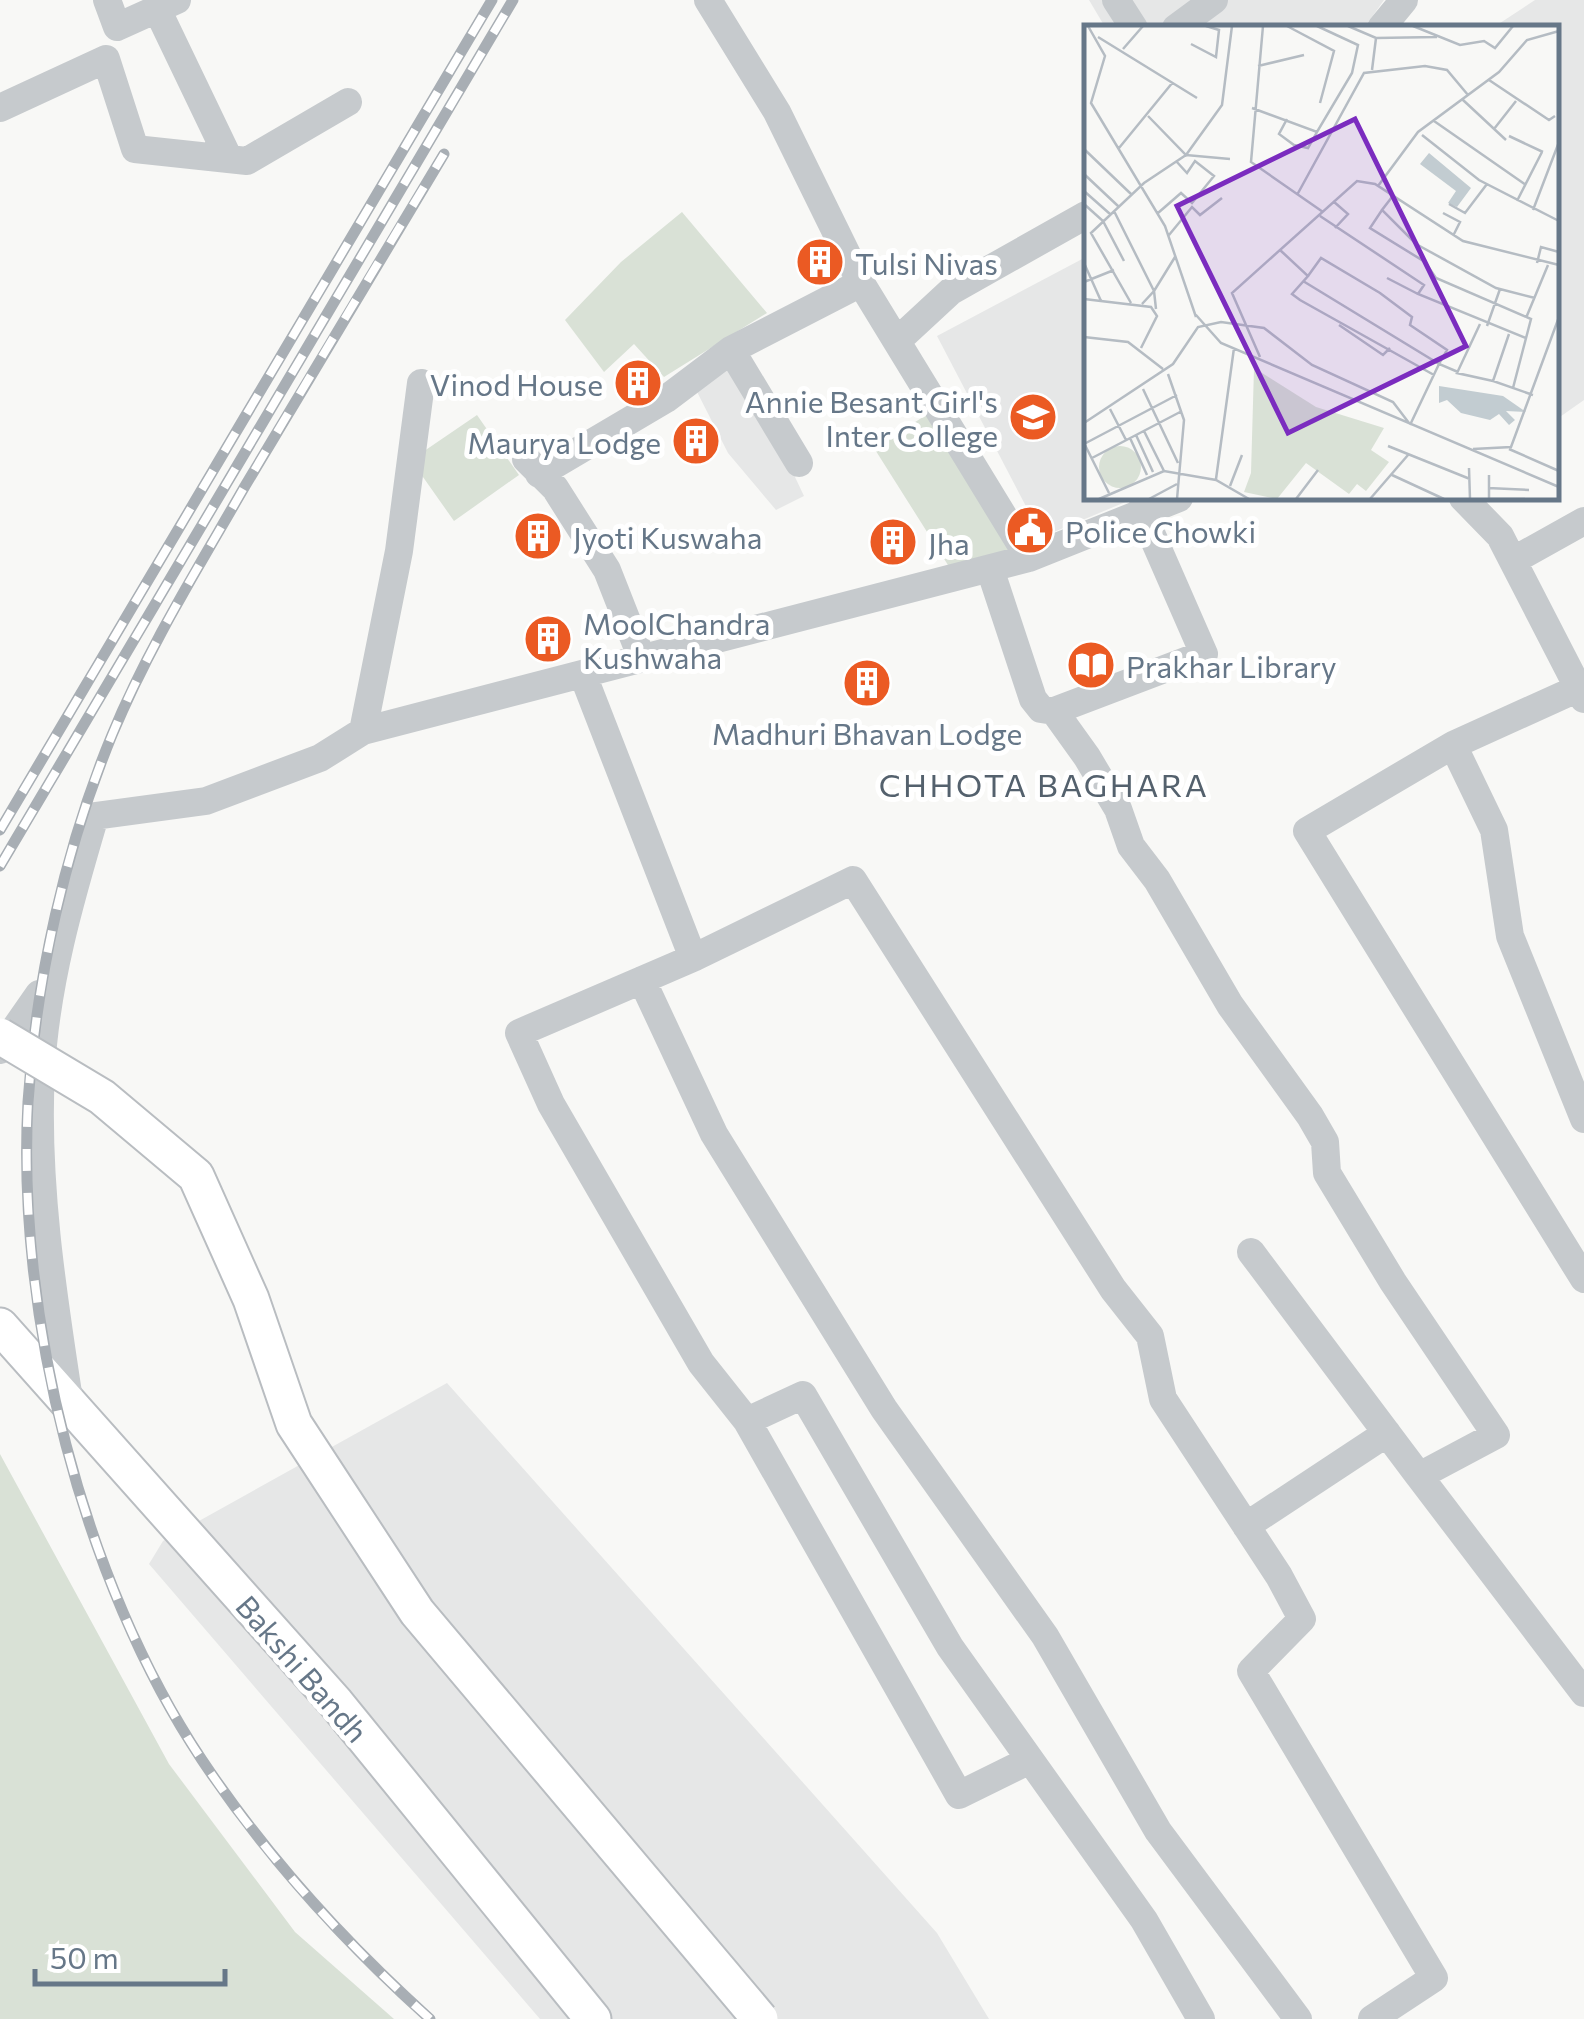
<svg xmlns="http://www.w3.org/2000/svg" width="1584" height="2019" viewBox="0 0 1584 2019" font-family="Commissioner,sans-serif">
  <style>
    .built { fill: #e6e7e7 }
    .green { fill: #d9e1d6 }
    .lines { fill: none; stroke-linecap: round; stroke-linejoin: round }
    .major-casing { stroke: #b9bdc1; stroke-width: 39 }
    .minor { stroke: #c6cacd; stroke-width: 28 }
    .major { stroke: #fff; stroke-width: 35 }
    .rail-casing { stroke: #a8aeb4; stroke-width: 11 }
    .rail { stroke: #fff; stroke-width: 8; stroke-dasharray: 22; stroke-linecap: butt }
    .major-bridge-casing { stroke: #b9bdc1; stroke-width: 39; stroke-linecap: butt }
    .major-bridge { stroke: #fff; stroke-width: 35 }
    .labels { text-anchor: middle; dominant-baseline: central; stroke-width: 10; stroke-linejoin: round; paint-order: stroke }
    .poi-label { font-size: 30px; fill: #678; stroke: #fff; text-anchor: start }
    .street-label { font-size: 30px; fill: #678; stroke: #fff }
    .neighbourhood-label { font-size: 32px; letter-spacing: 2.5px; fill: #54616d; stroke: #fff }
    .inset-road { fill: none; stroke: #b5bcc3; stroke-width: 2.5 }
    .view { fill: #7b2cbf; fill-opacity: 0.15; stroke: #7b2cbf; stroke-width: 5 }
    .inset-edge { fill: none; stroke: #678; stroke-width: 5 }
  </style>
  <rect width="100%" height="100%" fill="#f8f8f6"/>
  <!-- built -->
  <path class="built" d="M1089 0H1384L1364 28 1105 27Z
    M1535 0H1584V400L1557 419 1556 28 1494 27Z
    M1086 257V498H1135L1042 537 937 336Z
    M727 359 798 472 795 477 804 496 776 510 728 453 691 380Z
    M447 1383 937 1933 989 2019H540L149 1564 163 1541Z"/>
  <!-- green -->
  <path class="green" d="M682 212 767 313 664 377 634 344 604 372 565 320 621 262Z
    M931 412 1020 553 953 573 874 448Z
    M477 415 519 475 454 521 411 460Z
    M0 1454 169 1764 295 1932 394 2019H0Z"/>
  <g class="lines">
    <!-- major casing -->
    <g class="major-casing">
      <path id="major" d="M0 1326 336 1703 593 2019"/>
    </g>
    <!-- minor -->
    <path class="minor" d="M107 0 117 27 177 0
      M708 0 777 112 861 283 1029 558
      M1116 0 1134 28
      M157 9 229 159
      M1176 28 1214 0
      M1381 28 1404 0
      M0 108 106 59 135 149 247 161 348 102
      M897 341 951 291 1086 215
      M731 350 799 463
      M526 459 555 488 607 570 642 659
      M539 474 666 399 731 350 861 283
      M1463 498 1500 536 1584 699
      M1514 560 1584 521
      M990 569 1033 699 1041 709 1054 711 1087 757 1118 809 1131 846 1157 880 1230 1005 1310 1116 1325 1142 1327 1173 1393 1282 1496 1435 1419 1476 1584 1693
      M583 675 693 958 519 1033 551 1104 701 1363 747 1421 803 1395 950 1647 1144 1920 1201 2019
      M1579 688 1453 745 1494 830 1510 936 1584 1119
      M1054 711 1204 654 1141 510
      M363 731 399 551 421 383
      M1453 745 1307 831 1584 1279
      M693 958 853 880 1113 1289 1150 1336 1163 1399 1279 1576 1302 1619 1251 1671 1434 1978 1372 2019
      M642 980 714 1134 884 1409 1045 1636 1158 1831 1298 2019
      M0 1050 39 994
      M1251 1252 1419 1476
      M70 1406C53 1296 35 1182 41 1070 46 983 70 900 95 816L206 801 320 758 363 731 1029 558 1179 498
      M747 1421 959 1795 1030 1760
      M1246 1526 1387 1433"/>
    <!-- major -->
    <use href="#major" class="major"/>
    <!-- rail casing -->
    <g class="rail-casing">
      <path id="rail" d="M0 830 492 0
        M0 866 513 0
        M430 2019C343 1941 267 1857 202 1760 83 1582 16 1316 28 1102 36 979 65 849 112 735 148 648 198 568 245 486 311 375 377 264 444 154"/>
    </g>
    <!-- rail -->
    <use href="#rail" class="rail"/>
    <!-- major-bridge casing -->
    <g class="major-bridge-casing">
      <path id="major-bridge" d="M0 1036 102 1097 196 1176 251 1299 294 1424 417 1612 760 2019"/>
    </g>
    <!-- major-bridge -->
    <use href="#major-bridge" class="major-bridge"/>
  </g>
  <!-- icons -->
  <defs>
    <g id="building-disc" transform="scale(2.5)"><circle r="9.5" fill="#eb5a23" stroke="#fff"/><path d="M-4-6H4V6H1V3H-1V6H-4ZM-2.5-4.3h1.7v1.8h-1.7ZM.8-4.3h1.7v1.8H.8ZM-2.5-1h1.7V.8h-1.7ZM.8-1h1.7V.8H.8Z" fill="#fff"/></g>
    <g id="school-disc" transform="scale(2.5)"><circle r="9.5" fill="#eb5a23" stroke="#fff"/><path d="M0-5L7-2L0 1L-7-2ZM-4 1L0 2.5L4 1V4Q0 6-4 4Z" fill="#fff"/></g>
    <g id="civic-disc" transform="scale(2.5)"><circle r="9.5" fill="#eb5a23" stroke="#fff"/><path d="M-.6-6.5H3V-4.5H.6V-3L4-1V1h2V6H-6V1h2V-1L-.6-3ZM-1.2 2.5V6h2.4V2.5Z" fill="#fff"/></g>
    <g id="library-disc" transform="scale(2.5)"><circle r="9.5" fill="#eb5a23" stroke="#fff"/><path d="M-6-4Q-3-5.5-.7-3.5V5Q-3 3-6 4ZM6-4Q3-5.5 .7-3.5V5Q3 3 6 4Z" fill="#fff"/></g>
  </defs>
  <g fill-rule="evenodd">
    <use href="#building-disc" x="820" y="262"/>
    <use href="#building-disc" x="638" y="383"/>
    <use href="#school-disc" x="1033" y="417"/>
    <use href="#building-disc" x="696" y="441"/>
    <use href="#civic-disc" x="1030" y="530"/>
    <use href="#building-disc" x="538" y="536"/>
    <use href="#building-disc" x="893" y="542"/>
    <use href="#building-disc" x="548" y="639"/>
    <use href="#library-disc" x="1091" y="665"/>
    <use href="#building-disc" x="867" y="683"/>
  </g>
  <g class="labels">
    <!-- poi labels -->
    <g class="poi-label">
      <text x="855" y="262">Tulsi Nivas</text>
      <text x="603" y="383" text-anchor="end">Vinod House</text>
      <text x="998" y="400" text-anchor="end">Annie Besant Girl's<tspan x="998" dy="34">Inter College</tspan></text>
      <text x="661" y="441" text-anchor="end">Maurya Lodge</text>
      <text x="1065" y="530">Police Chowki</text>
      <text x="573" y="536">Jyoti Kuswaha</text>
      <text x="928" y="542">Jha</text>
      <text x="583" y="622">MoolChandra<tspan x="583" dy="34">Kushwaha</tspan></text>
      <text x="1126" y="665">Prakhar Library</text>
      <text x="867" y="732" text-anchor="middle">Madhuri Bhavan Lodge</text>
    </g>
    <!-- street labels -->
    <g class="street-label">
      <text transform="translate(303 1668) rotate(49)">Bakshi Bandh</text>
    </g>
    <!-- neighbourhood labels -->
    <g class="neighbourhood-label">
      <text x="1044" y="784">CHHOTA BAGHARA</text>
    </g>
  </g>
  <!-- overview -->
  <g transform="translate(1084 25)">
    <rect width="475" height="475" fill="#f8f8f6"/>
    <path d="M170 343 232 382 300 403 287 425 305 437 282 466 273 459 265 469 222 438 193 474 160 467 167 448ZM15 442a21 21 0 1 1 42 0a21 21 0 1 1-42 0Z" fill="#d9e1d6"/>
    <path d="M345 128 387 163 373 182 364 178 372 166 336 139ZM355 361 419 371 442 387 422 386 431 395 425 400 415 389 406 395 377 388 363 375 355 378Z" fill="#c2ccd1"/>
    <path class="inset-road" d="M4 1 21 31 7 78 81 201 112 292M179 1 167 137 239 187M203 1 250 26 236 78M264 1 292 13 353 12M329 1 376 20 400 16 411 23 429 1M14 12 113 73M107 19 132 32 135 5 122 1M39 24 59 1M174 41 220 30M288 45 292 13M405 55 465 95 471 91M379 75 422 115M168 83 233 107 268 48 274 20 233 1M64 91 102 130 138 80 148 1M203 94 195 109 210 120 224 123 233 107M350 96 442 160M410 104 432 76M338 110 395 155 475 196M425 111 459 127M35 123 89 57M0 124 47 169M0 149 34 181M294 161 334 107 415 47 443 15 475 6M0 166 26 189M213 170 280 48 341 41 363 45 384 70M308 172 298 185 332 219 412 263 451 273M249 176 264 189 251 203M433 176 458 127M0 179 19 196 40 236M365 179 381 188 403 159M298 185 286 203 341 237 352 253 447 294 429 363M449 185 475 117M30 186 70 266 58 279M74 188 97 168 108 178 130 151 111 136 103 148 92 136M359 188 376 197 369 211M236 191 340 260 334 269 442 313M85 210 108 182 116 190 138 173M196 225 224 251 208 269 216 275 350 350M0 238 17 276M453 238 457 222 475 227M224 251 237 233 296 268 328 292 326 300 363 325 355 339 374 347M303 253 334 269M219 256 355 339 326 400M0 257 30 245M0 274 67 282 73 291 57 323M47 278 7 208 60 158 102 130 146 134M72 284 70 266 91 232M112 290 137 318 475 462M442 293 464 240M396 299 373 348 409 356M255 300 299 330 306 323M403 301 416 264M425 309 409 356 449 370M0 312 44 317 79 344M176 332 148 268 273 156 291 159 379 216 475 240M84 349 100 395 93 474M59 364 94 438M26 384 42 415M0 398 89 339 114 302 137 297 180 303 228 340 309 377 325 398M60 406 80 446M52 410 69 447M46 413 63 450M0 418 25 468M0 419 93 370M304 421 386 454M389 424 427 422 475 292M425 424 475 446M8 433 98 386M385 443 386 474M308 450 360 474M405 450V474H441M132 454 150 323M146 461 158 430M404 463 445 465M15 474 80 446 132 455 165 474M65 474 93 459M212 474 234 445M286 474 324 430"/>
    <path class="view" d="M271 94 382 321 204 408 93 181Z"/>
    <rect width="475" height="475" class="inset-edge"/>
  </g>
  <!-- scale -->
  <path d="M35 1969v15h190v-15" fill="none" stroke="#667788" stroke-width="5"/>
  <text x="50" y="1969" font-size="30" fill="#667788" stroke="#ffffff" stroke-width="8" paint-order="stroke">50 m</text>
</svg>
